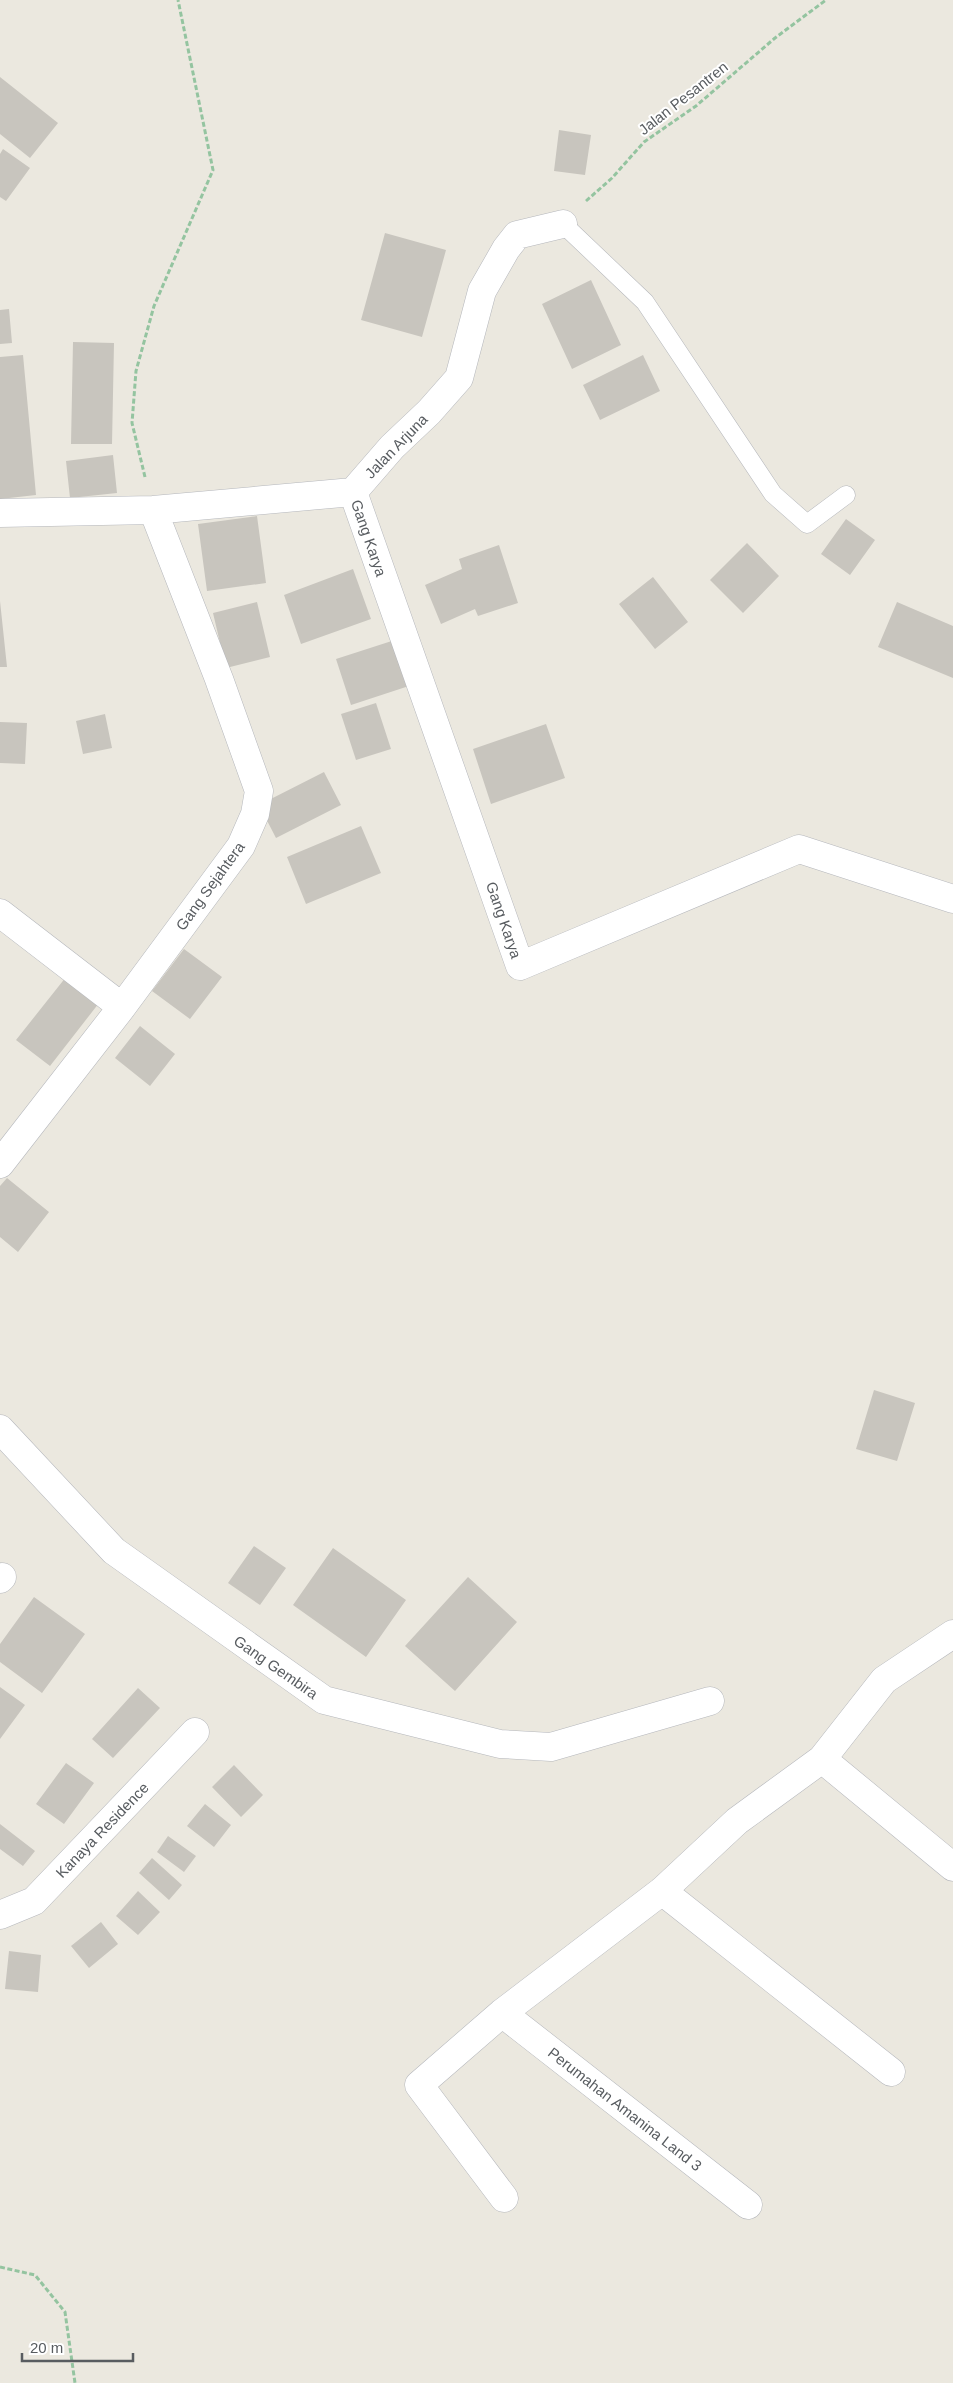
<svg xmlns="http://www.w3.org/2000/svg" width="953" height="2383" viewBox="0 0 953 2383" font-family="Arial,sans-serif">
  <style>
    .building { fill: #c8c5be }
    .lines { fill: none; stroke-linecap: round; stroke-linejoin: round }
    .service-casing { stroke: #b5b7bc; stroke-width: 19 }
    .minor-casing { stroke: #b5b7bc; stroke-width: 29 }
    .path { stroke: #94c4a0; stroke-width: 3; stroke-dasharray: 5 2.5; stroke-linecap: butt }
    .service { stroke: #fff; stroke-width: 18 }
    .minor { stroke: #fff; stroke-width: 28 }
    .labels { text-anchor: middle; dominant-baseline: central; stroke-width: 4; stroke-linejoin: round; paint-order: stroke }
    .street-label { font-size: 15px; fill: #585c60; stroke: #fff }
  </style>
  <rect width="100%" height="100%" fill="#ebe8df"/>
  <!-- building -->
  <path class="building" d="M0 77 58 123 30 158 0 134Z
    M559 130 591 135 585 175 554 171Z
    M3 149 30 168 6 201 0 197V154Z
    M385 233 446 250 422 337 361 320Z
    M591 280 621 345 572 369 542 304Z
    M9 309 12 343 0 344V310Z
    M73 342 114 343 112 444H71Z
    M23 355 36 495 0 499V357Z
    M643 355 660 391 600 420 583 385Z
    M113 455 117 493 70 498 66 461Z
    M257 516 266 583 207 591 198 524Z
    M846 519 875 540 850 575 821 554Z
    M747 543 779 576 743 613 710 580Z
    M499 545 518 603 478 616 475 609 441 624 425 585 462 569 459 559Z
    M353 569 371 619 301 644 284 595Z
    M653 577 688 622 655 649 619 604Z
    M0 601 7 667H0Z
    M257 602 270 657 226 668 213 613Z
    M897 602 953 626V678L878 647Z
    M401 638 415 684 351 705 336 659Z
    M376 703 391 749 356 760 341 714Z
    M105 714 112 748 83 754 76 721Z
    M0 722 27 723 25 764 0 763Z
    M546 724 565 778 491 804 473 749Z
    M324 772 341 805 276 838 259 805Z
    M361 826 381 873 306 904 287 857Z
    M184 949 222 977 190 1019 152 991Z
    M66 977 99 1003 50 1066 16 1040Z
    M140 1026 175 1054 150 1086 115 1058Z
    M7 1178 49 1212 18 1252 0 1237V1186Z
    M874 1390 915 1403 897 1461 856 1449Z
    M254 1546 286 1568 260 1605 228 1583Z
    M333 1548 406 1600 366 1657 293 1605Z
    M468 1577 517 1622 455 1691 405 1646Z
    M34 1597 85 1634 42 1693 0 1662V1644Z
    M0 1687 25 1705 0 1739Z
    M138 1688 160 1708 113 1758 92 1739Z
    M66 1763 94 1783 64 1824 36 1804Z
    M234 1765 263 1795 241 1817 212 1787Z
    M205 1804 231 1825 214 1847 187 1826Z
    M0 1824 35 1851 23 1866 0 1849Z
    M168 1836 196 1856 184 1872 157 1852Z
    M152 1858 182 1885 169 1900 139 1873Z
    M138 1891 160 1912 138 1935 116 1916Z
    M101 1922 118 1944 89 1968 71 1946Z
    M9 1951 41 1955 38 1992 5 1989Z"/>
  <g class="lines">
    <!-- service casing -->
    <g class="service-casing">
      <path id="service" d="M563 224 645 302 773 494 807 524 846 495"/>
    </g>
    <!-- minor casing -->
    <g class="minor-casing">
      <path id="minor" d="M353 492 520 966 799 849 953 899
        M0 513 153 510 353 492 392 447 429 412 459 378 482 291 506 249 517 235 563 224
        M0 913 122 1007
        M0 1164 122 1007 241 846 255 814 259 791 219 679 153 510
        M0 1429 114 1551 324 1700 500 1744 551 1747 710 1701
        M0 1579 2 1577
        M822 1759 953 1867
        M662 1891 891 2072
        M0 1915 34 1901 195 1732
        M502 2013 748 2205
        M504 2198 419 2085 502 2013 662 1891 737 1821 822 1759 884 1680 953 1634"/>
    </g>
    <!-- path -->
    <path class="path" d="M586 201 612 178 644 142 696 106 775 38 826 0
      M145 477 132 423 136 371 154 306 213 170 178 0
      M0 2267 35 2275 65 2312 75 2383"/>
    <!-- service -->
    <use href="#service" class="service"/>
    <!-- minor -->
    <use href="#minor" class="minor"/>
  </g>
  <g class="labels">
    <!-- street labels -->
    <g class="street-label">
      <text transform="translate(683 98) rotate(-38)">Jalan Pesantren</text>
      <text transform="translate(396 446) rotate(-46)">Jalan Arjuna</text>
      <text transform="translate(369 538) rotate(71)">Gang Karya</text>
      <text transform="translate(210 886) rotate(-54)">Gang Sejahtera</text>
      <text transform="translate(504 920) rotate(71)">Gang Karya</text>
      <text transform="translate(276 1667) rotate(35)">Gang Gembira</text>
      <text transform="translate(102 1830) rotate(-46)">Kanaya Residence</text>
      <text transform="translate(625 2109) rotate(38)">Perumahan Amanina Land 3</text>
    </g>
  </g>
  <!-- scale -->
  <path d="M22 2353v8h111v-8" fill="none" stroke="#585c60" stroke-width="2.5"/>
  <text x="30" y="2353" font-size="15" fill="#585c60" stroke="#ffffff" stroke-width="4" paint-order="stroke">20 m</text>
</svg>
